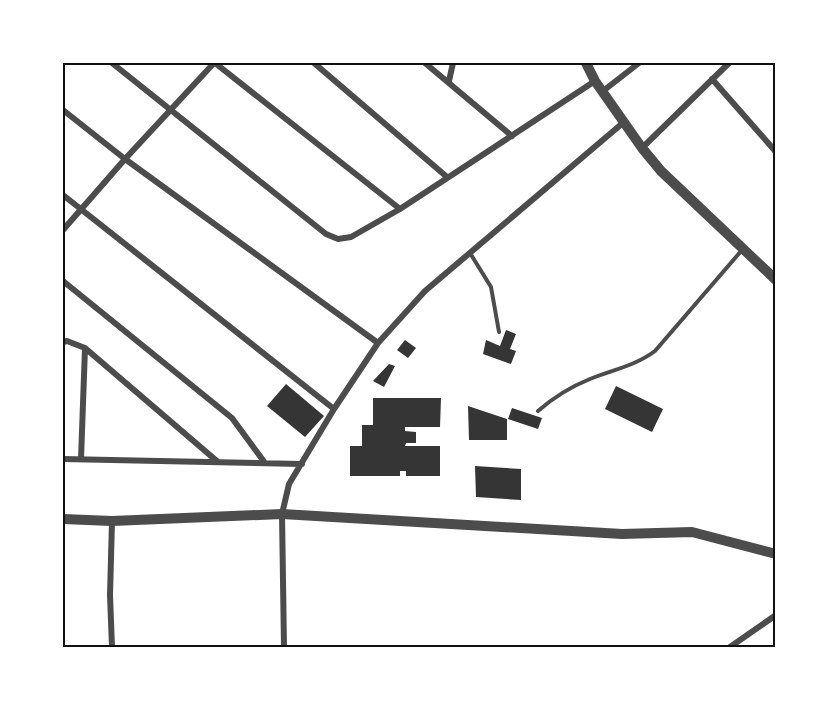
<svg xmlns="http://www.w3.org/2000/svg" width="839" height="710" viewBox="0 0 839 710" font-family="Bitter,serif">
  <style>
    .building { fill: #353535 }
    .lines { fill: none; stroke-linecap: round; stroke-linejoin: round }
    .service { stroke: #4c4c4c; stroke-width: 4 }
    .minor { stroke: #4c4c4c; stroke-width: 6 }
    .tertiary { stroke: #4c4c4c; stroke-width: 10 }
    .neatline { fill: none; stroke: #111; stroke-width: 2 }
  </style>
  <rect width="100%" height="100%" fill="#fff"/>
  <!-- building -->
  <path class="building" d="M506 330 516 334 510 349 516 351 511 364 483 354 486 340 500 346Z
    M405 340 416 348 408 358 397 350Z
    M389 364 395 366 384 387 373 381Z
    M286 384 324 416 305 437 267 406Z
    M616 386 663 409 652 432 605 409Z
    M373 398H441L440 427H405V431L416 432V443H406L405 446H440V476H406V471H400V476H350V446H362V425H373Z
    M468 406 507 419V440H469Z
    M512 408 542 418 538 429 508 419Z
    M475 466 521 469V500L476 497Z"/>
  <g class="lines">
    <!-- service -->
    <path class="service" d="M470 253 491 287 499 332
      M538 411C554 397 570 387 590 379 612 370 635 366 655 351L742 250"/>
    <!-- minor -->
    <path class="minor" d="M112 63 326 234 338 239 351 237 400 209 595 81
      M215 63 400 209
      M314 63 447 177
      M425 63 512 136
      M712 79 776 152
      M449 81 453 63
      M603 91 639 63
      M63 110 125 159 378 343
      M642 148 729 63
      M63 195 334 409
      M63 230 125 159 214 63
      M63 281 232 418 265 463
      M63 342 67 341 85 348 218 462
      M63 459 302 464
      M81 459 85 348
      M112 647 110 595 112 521
      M284 647 282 514 289 484 334 409 378 343 425 291 624 122
      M730 647 776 615"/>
    <!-- tertiary -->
    <path class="tertiary" d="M586 63 595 81 642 148 661 171 776 280
      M63 519 112 521 282 514 622 534 692 532 776 554"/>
  </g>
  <!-- border -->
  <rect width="839" height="710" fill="none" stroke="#ffffff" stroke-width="129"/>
  <rect x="64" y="64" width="710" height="582" class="neatline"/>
</svg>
